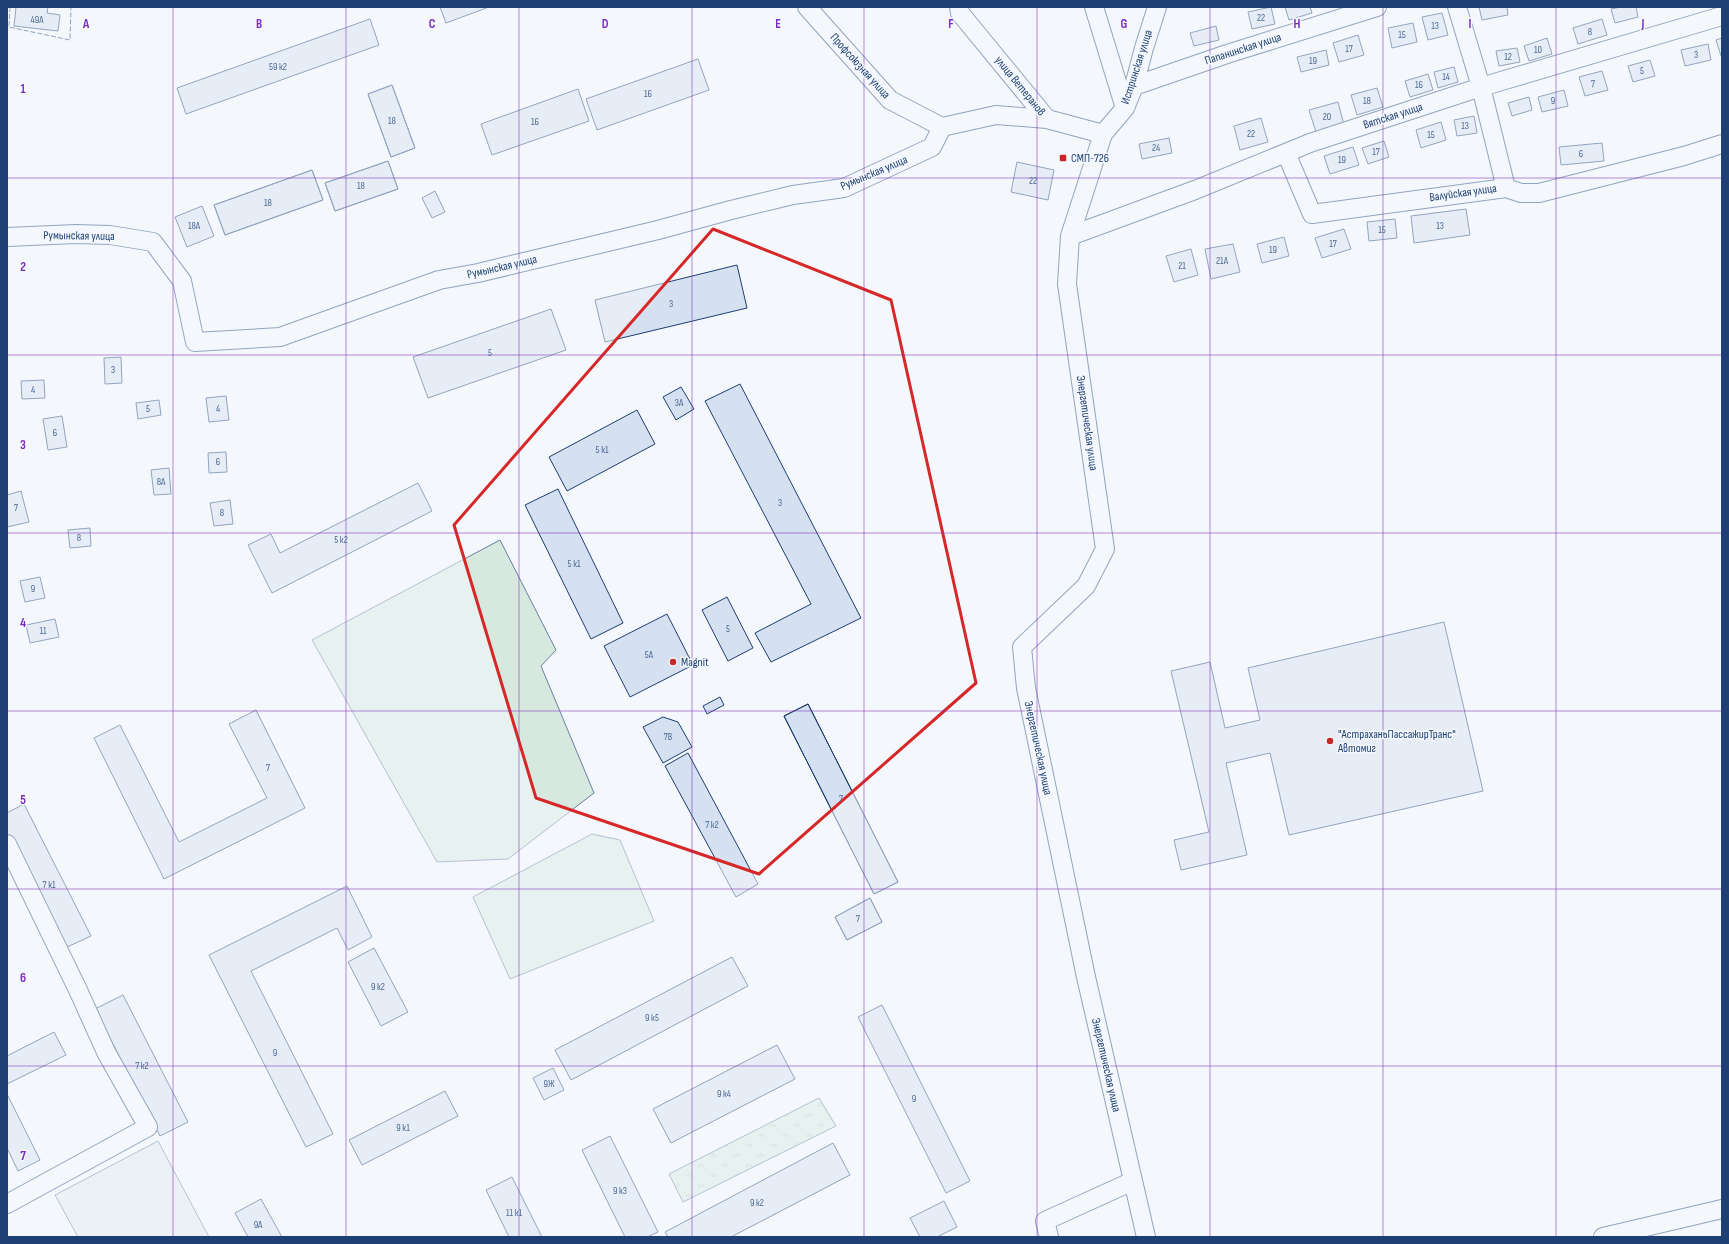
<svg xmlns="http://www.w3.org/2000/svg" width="1729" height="1244" viewBox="0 0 1729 1244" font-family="'Sofia Sans Condensed',sans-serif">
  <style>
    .green { fill: #d7e8df; stroke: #687fa3 }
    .park { fill: url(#park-tufts); stroke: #687fa3 }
    .parking { fill: #e3e8f0; stroke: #687fa3 }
    .building { fill: #d5e0f0; stroke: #1d3f73 }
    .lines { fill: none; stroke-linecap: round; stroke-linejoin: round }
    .minor-casing { stroke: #1d3f73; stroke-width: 20 }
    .minor { stroke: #f4f7fb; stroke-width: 18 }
    .fence { stroke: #1d3f73; stroke-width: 1; stroke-dasharray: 5 2; stroke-linecap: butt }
    .marked { fill: none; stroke: #d62828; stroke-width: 3; stroke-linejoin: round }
    .grid { fill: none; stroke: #7b2cbf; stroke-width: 1; stroke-opacity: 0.55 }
    .poi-dot { fill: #c62828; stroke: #f4f7fb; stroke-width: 1.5 }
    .labels { text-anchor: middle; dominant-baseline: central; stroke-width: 3; stroke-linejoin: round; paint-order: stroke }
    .number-label { font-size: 10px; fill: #4b6792 }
    .street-label { font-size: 12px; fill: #1d3f73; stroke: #f4f7fb }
    .poi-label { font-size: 12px; fill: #1d3f73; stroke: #f4f7fb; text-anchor: start }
    .grid-label { font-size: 13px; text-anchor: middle; font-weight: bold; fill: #7b2cbf; stroke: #f4f7fb; stroke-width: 3; stroke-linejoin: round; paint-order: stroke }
  </style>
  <defs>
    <pattern id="park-tufts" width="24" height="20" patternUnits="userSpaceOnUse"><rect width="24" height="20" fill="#d7e8df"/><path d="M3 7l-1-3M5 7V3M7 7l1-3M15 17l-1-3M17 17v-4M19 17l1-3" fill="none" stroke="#b8c8c3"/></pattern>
  </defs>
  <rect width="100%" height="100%" fill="#f4f7fb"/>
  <!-- green -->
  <path class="green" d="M500 540 556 650 541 666 594 793 508 859 437 862 312 640Z
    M592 834 620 840 654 921 510 979 473 897Z"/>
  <!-- park -->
  <path class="park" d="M819 1098 836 1126 683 1202 669 1174Z"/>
  <!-- parking -->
  <path class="parking" d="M158 1141 209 1237H78L55 1195Z"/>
  <!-- building -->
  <path class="building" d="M16 7H48L47 13 60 15 58 31 14 26Z
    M440 7H489L446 23Z
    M1271 7 1275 24 1252 29 1248 12Z
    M1285 7H1310L1312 13 1289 20Z
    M1479 7H1507L1508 15 1482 20Z
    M1621 7H1636L1638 17 1615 23 1611 9Z
    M1442 13 1448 35 1428 40 1422 17Z
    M370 19 379 45 186 114 177 88Z
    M1602 19 1607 35 1578 44 1573 28Z
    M1413 23 1417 42 1392 48 1388 28Z
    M1216 26 1219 40 1194 46 1190 33Z
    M1358 35 1364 55 1339 62 1333 43Z
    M1547 38 1552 54 1529 61 1524 46Z
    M1722 38V56H1721L1716 40Z
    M1708 44 1711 60 1685 66 1681 50Z
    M1517 48 1520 62 1499 66 1496 51Z
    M1326 50 1329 65 1301 72 1297 57Z
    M698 59 709 90 597 130 586 99Z
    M1650 60 1655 76 1633 82 1628 66Z
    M1454 67 1458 82 1438 88 1434 72Z
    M1602 71 1608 90 1585 96 1579 77Z
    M1428 74 1433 90 1410 97 1405 81Z
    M392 85 415 148 391 157 368 94Z
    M392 85 415 148 391 157 368 94Z
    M1377 88 1383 107 1357 115 1351 95Z
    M578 89 589 121 492 155 481 124Z
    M1564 90 1568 106 1542 112 1538 97Z
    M1529 97 1532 110 1512 116 1508 103Z
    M1338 102 1344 125 1316 132 1309 110Z
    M1474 116 1477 133 1457 136 1454 120Z
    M1261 118 1268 142 1240 150 1234 126Z
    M1441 122 1446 140 1421 148 1416 130Z
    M1169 138 1172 153 1142 159 1139 144Z
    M1384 141 1389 157 1368 164 1362 148Z
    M1602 143 1604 161 1561 165 1559 147Z
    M1353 147 1359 165 1330 174 1324 156Z
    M388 161 398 189 335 211 325 183Z
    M388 161 398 189 335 211 325 183Z
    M1017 162 1054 170 1048 200 1011 192Z
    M312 170 323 200 225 235 214 205Z
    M312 170 323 200 225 235 214 205Z
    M435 191 445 212 432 218 422 198Z
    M202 206 214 236 187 247 175 217Z
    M1466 209 1470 235 1414 243 1411 216Z
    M1395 219 1397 238 1369 241 1367 222Z
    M1344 229 1351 249 1322 258 1315 238Z
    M1284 237 1289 256 1262 263 1257 244Z
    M1233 244 1240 272 1211 279 1205 249Z
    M1191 249 1198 275 1174 282 1166 256Z
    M737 265 747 308 605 342 595 300Z
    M551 309 566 350 428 398 413 357Z
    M121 357 122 383 105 384 104 358Z
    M44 380 45 398 22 399 21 381Z
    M740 384 861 618 771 662 755 633 811 604 705 401Z
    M681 387 694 409 676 420 663 397Z
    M226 396 229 420 209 422 206 398Z
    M159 400 161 415 138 419 136 403Z
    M637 410 655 444 567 491 549 457Z
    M62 416 67 447 48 450 43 419Z
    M226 452 227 472 209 473 208 453Z
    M169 468 171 494 154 495 151 470Z
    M418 483 432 511 272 593 248 545 271 534 280 553Z
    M558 489 623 623 591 639 525 505Z
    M21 491 29 522 7 527V495Z
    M230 500 233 524 214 526 210 503Z
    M90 528 91 546 70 548 68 530Z
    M40 577 45 598 25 602 20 581Z
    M727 597 753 648 728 661 702 610Z
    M667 614 693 665 630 697 604 646Z
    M55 619 59 637 30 643 26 625Z
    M1444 622 1483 791 1289 835 1270 753 1226 763 1247 855 1181 870 1174 840 1209 832 1171 671 1210 662 1225 728 1260 720 1248 668Z
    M720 697 724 705 707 714 703 706Z
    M808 704 898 882 874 894 784 716Z
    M808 704 898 882 874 894 784 716Z
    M256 710 305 808 164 879 94 738 120 725 179 842 267 798 229 724Z
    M663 717 678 722 692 747 663 763 643 727Z
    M688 753 758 884 736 897 665 766Z
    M24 804 91 936 65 948 7 834V813Z
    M347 886 372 937 348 950 337 928 251 971 333 1134 306 1147 209 955Z
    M870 898 882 922 847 940 835 917Z
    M870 898 882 922 847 940 835 917Z
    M374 948 408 1012 381 1026 348 962Z
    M732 957 748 986 571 1080 555 1050Z
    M123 995 188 1122 160 1136 95 1009Z
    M882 1005 970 1181 946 1193 858 1017Z
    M54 1032 66 1055 7 1084V1056Z
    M777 1045 795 1079 671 1143 653 1109Z
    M553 1068 564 1090 544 1100 533 1078Z
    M445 1091 458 1116 362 1165 349 1140Z
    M7 1094 40 1160 18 1171 7 1148Z
    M610 1136 658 1232 647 1237H625L582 1150Z
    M833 1143 850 1175 731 1237H668L665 1232Z
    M512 1177 542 1237H509L486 1190Z
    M261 1199 282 1237H248L235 1213Z
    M944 1201 957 1227 937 1237H920L910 1218Z"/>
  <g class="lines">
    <!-- minor casing -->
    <g class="minor-casing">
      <path id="minor" d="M807 7 890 100 942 127
        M959 7 960 13 1047 119 1103 134
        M1094 7 1125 108
        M1457 7 1481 87 1506 188
        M1134 86 1227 54 1377 7
        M1286 153 1312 214 1506 188 1521 193H1539L1684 156 1722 144
        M1070 236 1195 190 1310 143 1481 87 1722 16
        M7 237 76 234 110 235 153 242 182 281 195 342 280 337 439 280 478 273 658 230 731 210 793 195 844 188 932 147 942 127 996 115 1047 119
        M7 844 78 990 106 1052 148 1127 7 1204
        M1049 1237 1045 1221 1133 1181
        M1146 1237 1086 977 1026 688 1022 647 1086 586 1105 549 1067 284 1070 236 1103 134 1125 108 1134 86 1144 48 1157 7
        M1603 1237 1722 1209"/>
    </g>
    <!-- minor -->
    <use href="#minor" class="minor"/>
    <!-- fence -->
    <path class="fence" d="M10 7 9 27 70 40 71 7"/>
  </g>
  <!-- marked area -->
  <path d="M0 0H1729V1244H0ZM713 229 891 300 976 683 759 874 536 798 454 525Z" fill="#f4f7fb" fill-opacity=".55" fill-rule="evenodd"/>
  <path class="marked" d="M713 229 891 300 976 683 759 874 536 798 454 525Z"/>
  <!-- grid -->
  <path class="grid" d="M173 7V1237M346 7V1237M519 7V1237M692 7V1237M864 7V1237M1037 7V1237M1210 7V1237M1383 7V1237M1556 7V1237M7 178H1722M7 355H1722M7 533H1722M7 711H1722M7 889H1722M7 1066H1722"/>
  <!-- markers -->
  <g class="poi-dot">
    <rect x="1059" y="154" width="8" height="8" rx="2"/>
    <circle cx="673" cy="662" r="4"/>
    <circle cx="1330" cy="741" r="4"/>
  </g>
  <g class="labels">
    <!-- number labels -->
    <g class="number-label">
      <text x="1261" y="18">22</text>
      <text x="37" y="20">49А</text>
      <text x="1435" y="26">13</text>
      <text x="1590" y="32">8</text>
      <text x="1402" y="35">15</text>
      <text x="1349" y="49">17</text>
      <text x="1538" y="50">10</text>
      <text x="1696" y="55">3</text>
      <text x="1508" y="57">12</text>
      <text x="1313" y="61">19</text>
      <text x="278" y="67">59 к2</text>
      <text x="1642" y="71">5</text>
      <text x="1446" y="77">14</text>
      <text x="1593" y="84">7</text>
      <text x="1419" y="85">16</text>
      <text x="648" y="94">16</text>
      <text x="1367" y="101">18</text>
      <text x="1553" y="101">9</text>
      <text x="1327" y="117">20</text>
      <text x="392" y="121">18</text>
      <text x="535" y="122">16</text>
      <text x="1465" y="126">13</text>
      <text x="1251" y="134">22</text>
      <text x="1431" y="135">15</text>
      <text x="1156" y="148">24</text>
      <text x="1376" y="152">17</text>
      <text x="1581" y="154">6</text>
      <text x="1342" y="160">19</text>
      <text x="1033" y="181">22</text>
      <text x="361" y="186">18</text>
      <text x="268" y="203">18</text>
      <text x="194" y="226">18А</text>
      <text x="1440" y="226">13</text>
      <text x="1382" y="230">15</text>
      <text x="1333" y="244">17</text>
      <text x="1273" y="250">19</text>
      <text x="1222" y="261">21А</text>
      <text x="1182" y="266">21</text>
      <text x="671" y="304">3</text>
      <text x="490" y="353">5</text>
      <text x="113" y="370">3</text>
      <text x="33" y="390">4</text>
      <text x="679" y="403">3А</text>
      <text x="148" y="409">5</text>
      <text x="218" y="409">4</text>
      <text x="55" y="433">6</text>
      <text x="602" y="450">5 к1</text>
      <text x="218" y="462">6</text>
      <text x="161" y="482">8А</text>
      <text x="780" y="503">3</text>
      <text x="16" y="508">7</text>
      <text x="222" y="513">8</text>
      <text x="79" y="538">8</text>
      <text x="341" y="540">5 к2</text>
      <text x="574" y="564">5 к1</text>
      <text x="33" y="589">9</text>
      <text x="728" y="629">5</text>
      <text x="43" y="631">11</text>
      <text x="649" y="655">5А</text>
      <text x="668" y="737">7В</text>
      <text x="268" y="768">7</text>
      <text x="841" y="799">7</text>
      <text x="712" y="825">7 к2</text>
      <text x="49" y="885">7 к1</text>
      <text x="858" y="919">7</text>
      <text x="378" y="987">9 к2</text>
      <text x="652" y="1018">9 к5</text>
      <text x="275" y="1053">9</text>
      <text x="142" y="1066">7 к2</text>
      <text x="549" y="1084">9Ж</text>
      <text x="724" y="1094">9 к4</text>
      <text x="914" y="1099">9</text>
      <text x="403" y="1128">9 к1</text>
      <text x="620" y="1191">9 к3</text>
      <text x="757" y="1203">9 к2</text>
      <text x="514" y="1213">11 к1</text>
      <text x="258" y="1225">9А</text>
    </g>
    <!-- street labels -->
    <g class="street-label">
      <text transform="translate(1243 49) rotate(-18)">Папанинская улица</text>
      <text transform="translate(860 66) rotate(48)">Профсоюзная улица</text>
      <text transform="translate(1137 67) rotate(-72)">Истринская улица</text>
      <text transform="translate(1020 86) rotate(51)">улица Ветеранов</text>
      <text transform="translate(1393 116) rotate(-18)">Вятская улица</text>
      <text transform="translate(874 173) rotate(-23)">Румынская улица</text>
      <text transform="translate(1463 193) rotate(-8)">Валуйская улица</text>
      <text transform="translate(79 236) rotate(1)">Румынская улица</text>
      <text transform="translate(502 267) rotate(-13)">Румынская улица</text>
      <text transform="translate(1087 423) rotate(82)">Энергетическая улица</text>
      <text transform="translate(1038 748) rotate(78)">Энергетическая улица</text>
      <text transform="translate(1106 1065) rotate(77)">Энергетическая улица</text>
    </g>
    <!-- poi labels -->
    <g class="poi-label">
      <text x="1071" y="158">СМП-726</text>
      <text x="681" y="662">Magnit</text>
      <text x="1338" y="734">"АстраханьПассажирТранс"<tspan x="1338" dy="14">Автомиг</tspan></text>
    </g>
  </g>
  <g class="grid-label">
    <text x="86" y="28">A</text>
    <text x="259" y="28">B</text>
    <text x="432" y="28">C</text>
    <text x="605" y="28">D</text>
    <text x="778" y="28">E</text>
    <text x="951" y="28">F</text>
    <text x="1124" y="28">G</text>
    <text x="1297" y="28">H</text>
    <text x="1470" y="28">I</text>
    <text x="1643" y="28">J</text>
    <text x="23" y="93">1</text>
    <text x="23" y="271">2</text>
    <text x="23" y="449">3</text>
    <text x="23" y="627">4</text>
    <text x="23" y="804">5</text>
    <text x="23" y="982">6</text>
    <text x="23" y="1160">7</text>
  </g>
  <!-- border -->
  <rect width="1729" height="1244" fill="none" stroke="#1d3f73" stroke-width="16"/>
</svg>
